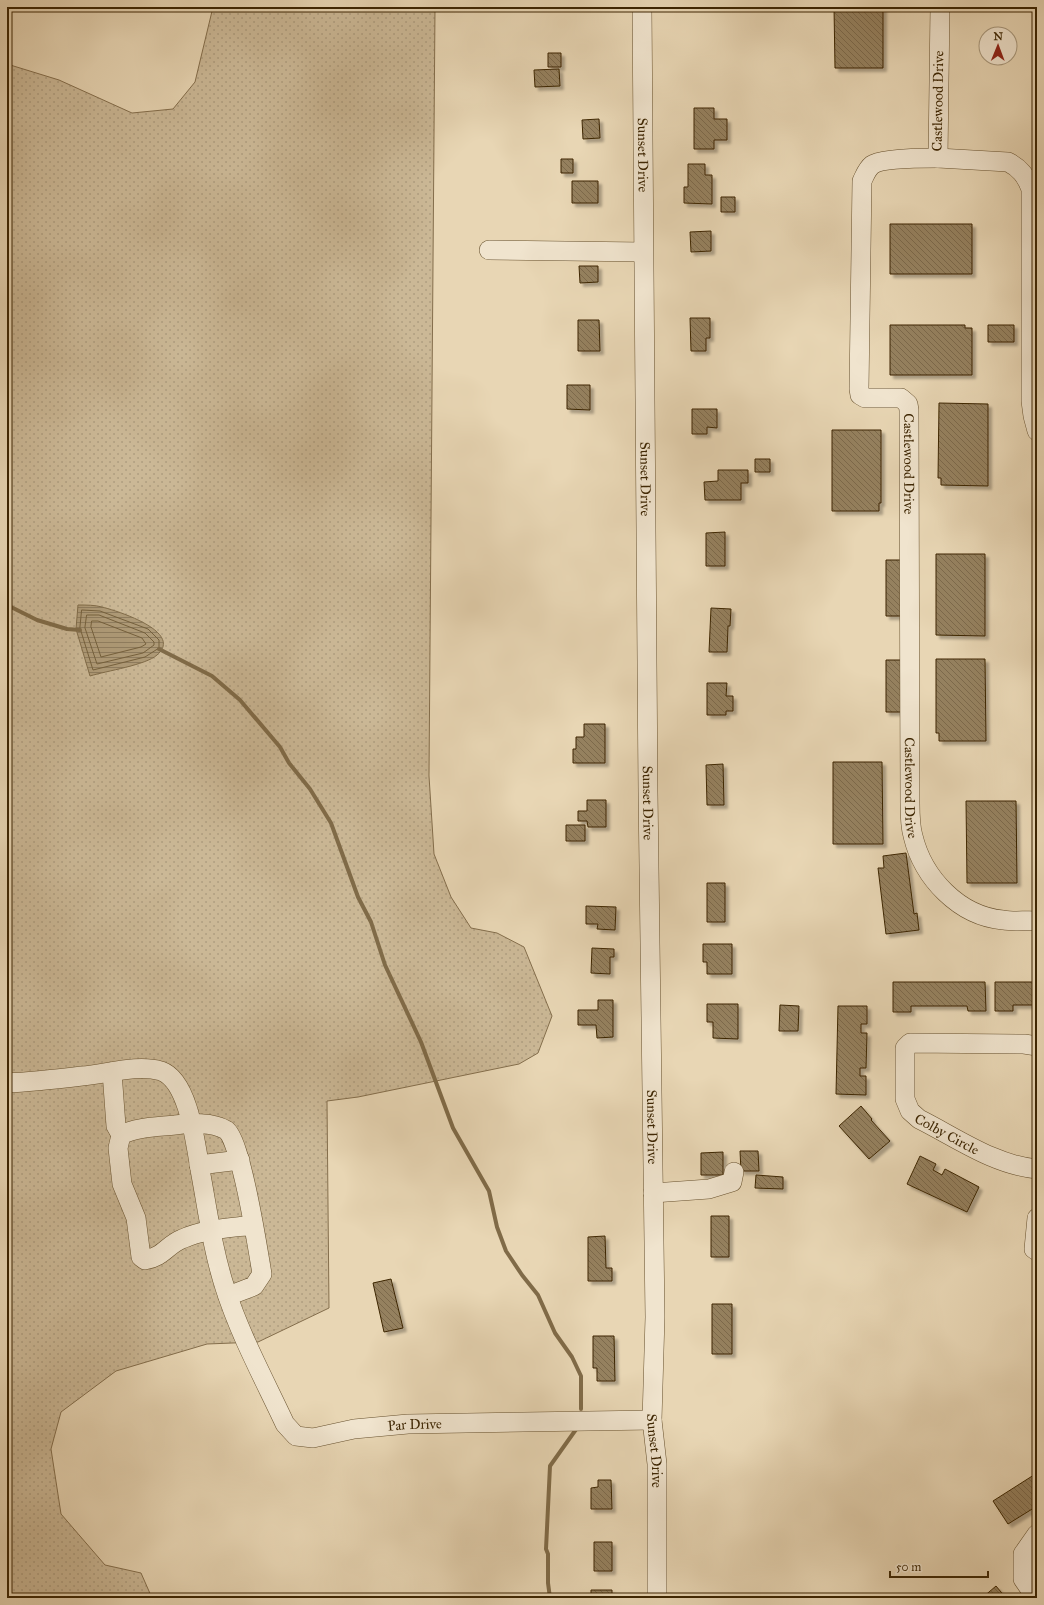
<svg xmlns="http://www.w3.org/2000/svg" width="1044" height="1605" viewBox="0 0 1044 1605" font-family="'IM FELL Great Primer',serif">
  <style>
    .grass { fill: url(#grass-dots); stroke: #846e4c }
    .water { fill: url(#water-rules); stroke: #806b48 }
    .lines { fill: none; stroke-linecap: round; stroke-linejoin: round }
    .shore { stroke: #75603c; stroke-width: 1 }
    .stream { stroke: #806b48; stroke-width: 4 }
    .building { fill: url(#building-back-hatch); stroke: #3c2502; filter: url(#shadow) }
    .minor-casing { stroke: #67512e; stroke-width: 20 }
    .minor { stroke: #f0e4ce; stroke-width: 19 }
    .labels { text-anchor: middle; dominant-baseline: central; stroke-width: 3.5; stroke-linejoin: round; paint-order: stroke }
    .street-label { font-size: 14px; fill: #3c2502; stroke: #f0e4ce }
  </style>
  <defs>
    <pattern id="grass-dots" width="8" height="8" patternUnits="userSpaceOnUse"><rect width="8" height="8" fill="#cbb896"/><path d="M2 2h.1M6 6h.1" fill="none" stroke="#af9e80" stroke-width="1.8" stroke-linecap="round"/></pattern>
    <pattern id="water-rules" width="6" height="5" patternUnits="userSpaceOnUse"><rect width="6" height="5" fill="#ae9a77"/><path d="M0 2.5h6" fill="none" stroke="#8f7d5f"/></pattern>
    <pattern id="building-back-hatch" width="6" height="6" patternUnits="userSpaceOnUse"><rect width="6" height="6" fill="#95815f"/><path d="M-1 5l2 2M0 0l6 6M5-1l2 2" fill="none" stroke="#7b694c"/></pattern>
    <filter id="shadow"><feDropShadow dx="3.5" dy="3.5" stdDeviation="1" flood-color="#0004"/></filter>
  </defs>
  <rect width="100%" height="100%" fill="#e8d6b4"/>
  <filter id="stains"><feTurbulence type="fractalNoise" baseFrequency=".005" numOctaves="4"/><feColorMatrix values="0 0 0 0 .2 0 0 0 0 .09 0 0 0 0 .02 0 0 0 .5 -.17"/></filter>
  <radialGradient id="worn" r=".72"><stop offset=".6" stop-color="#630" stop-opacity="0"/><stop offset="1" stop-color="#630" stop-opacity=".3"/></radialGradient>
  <!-- grass -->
  <path class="grass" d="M213 7H435L429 776 434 854 451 897 471 928 497 933 524 947 552 1016 538 1053 519 1064 358 1097 327 1101 329 1308 258 1342 207 1344 116 1371 61 1412 51 1449 61 1514 105 1565 141 1573 152 1598H7V64L59 80 132 113 173 109 195 82Z"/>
  <!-- water -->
  <path class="water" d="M78 605C86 605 95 605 102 607 118 611 184 632 157 655 146 665 106 671 90 676L76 629Z"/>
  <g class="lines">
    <!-- shore -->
    <path class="shore" d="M82 610 100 611 148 629 159 640V648L145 657 93 670 80 628Z
      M87 615H99L145 633 154 642V645L143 653 97 664 85 628Z
      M92 621H98L142 638 146 644 141 647 101 657 91 627Z"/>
    <!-- stream -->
    <path class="stream" d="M7 605 37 620 67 629 80 630
      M159 649 212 676 240 700 280 747 289 763 310 789 331 823 358 897 371 922 385 965 421 1042 453 1128 489 1191 497 1227 506 1251 522 1275 538 1295 555 1333 572 1357 581 1376V1409
      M550 1598 548 1583V1554L546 1549 550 1466 577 1428"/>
  </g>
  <!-- building -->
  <path class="building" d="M834 7H883V68H835Z
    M548 53H561V67H548Z
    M559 69 560 86 535 87 534 70Z
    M694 108H714V119H727V140H714V149H694Z
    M599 119 600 138 583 139 582 120Z
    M561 159H573V173H561Z
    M688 164H705V175H712V204L684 203V187H688Z
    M572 181H598V203H572Z
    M721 197H735V212H721Z
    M890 224H972V274H890Z
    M711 231V251L691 252 690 232Z
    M579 266H598V282L580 283Z
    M690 318H710V338H706V351H691Z
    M578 320H599L600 351H578Z
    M890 325H965V328H972V375H890Z
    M988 325H1014V342H988Z
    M567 385H590V410L567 409Z
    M939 403 988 404V486L941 485V478H938Z
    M692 409H717V428L707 427V434H692Z
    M832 430H881V503H879V511H832Z
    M755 459H770V472H755Z
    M718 470H748V483H741V500H705L704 482 718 481Z
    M725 532V566H706V533Z
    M936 554H985V636L936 635Z
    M886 560H901V616H886Z
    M711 608 731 609 730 626H728L727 652H709Z
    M936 659H985L986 741H939V733H936Z
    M886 660H901V712H886Z
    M707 683H727L726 696H733V711H726V715H707Z
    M584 724H605V763H573V749H576V737H584Z
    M833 762H882L883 844H833Z
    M723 764 724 805H707L706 765Z
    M587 800H606V827H588L587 821H578V811H587Z
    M966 801H1016L1017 883H967Z
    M566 825H585V841H566Z
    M906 853 914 914 917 913 919 930 886 934 878 868H884L883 856Z
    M707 883H725V922H707Z
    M586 906 616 907 615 930 597 929 598 924H586Z
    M703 944H732V974H707V962H703Z
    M592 948 614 949V957H610V974L591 973Z
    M893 982H985L986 1011H968L967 1006H911V1012H893Z
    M995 982H1037V1005H1013V1011H995Z
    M598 1000H613V1037L597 1038 596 1025H578V1010H598Z
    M707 1004H738V1039L713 1038V1022H707Z
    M780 1005 799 1006 798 1031H779Z
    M838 1006H867V1024H861V1033H867L866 1068H860V1076H866V1095L836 1094Z
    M861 1106 872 1119 871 1120 890 1141 869 1159 839 1126Z
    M740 1151H758L759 1171H741Z
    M723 1152V1175H701V1153Z
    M920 1156 936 1164 933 1170 942 1175 945 1169 979 1187 967 1212 907 1184Z
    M756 1175 783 1177V1189L755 1188Z
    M711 1216H729V1257H711Z
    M605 1236 606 1268H612V1281H588V1237Z
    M391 1279 403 1328 384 1332 373 1283Z
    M712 1304H732V1354H712Z
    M593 1336H614L615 1381H597V1368H593Z
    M1037 1473V1506L1008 1524 993 1501Z
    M598 1480H611L612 1509H591V1488L598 1487Z
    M594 1542H612V1571H594Z
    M996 1586 1006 1598H982Z
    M591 1590H612V1598H591Z"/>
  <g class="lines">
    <!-- minor casing -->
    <g class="minor-casing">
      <g id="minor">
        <path id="s1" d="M642 7 648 792 655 1317 652 1420 657 1464V1598"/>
        <path id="s2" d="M940 7 938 158C926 158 881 158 872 165 867 169 865 175 862 181L859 389 860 395 865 398H901L908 404 909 410 910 803C910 814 910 826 913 836 923 878 959 916 1003 920 1014 922 1026 920 1037 921"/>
        <path d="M938 158 1008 162C1020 168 1026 176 1031 189V401L1033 416 1037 431"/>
        <path d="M489 250 643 252"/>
        <path id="s3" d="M1037 1046 1024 1044 910 1043 905 1048V1099L910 1111 919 1119C957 1138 994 1165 1037 1169"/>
        <path d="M112 1072 116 1126 121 1135"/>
        <path id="s4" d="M7 1083C32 1082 57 1079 82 1076 107 1074 137 1064 161 1071 190 1081 196 1149 201 1175 208 1213 213 1251 225 1288 240 1335 264 1379 285 1424L296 1436 313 1438 354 1429 408 1424 652 1420"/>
        <path d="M199 1165 240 1160"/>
        <path d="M653 1193 709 1189 732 1182 734 1172"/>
        <path d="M1037 1218 1034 1249 1037 1251"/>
        <path d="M228 1296 254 1286 262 1274C258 1250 241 1140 226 1130 213 1122 189 1123 175 1125 157 1127 137 1127 121 1135L118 1148 122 1184 136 1218 141 1257 145 1260C163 1257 167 1245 182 1239 204 1229 230 1228 253 1225"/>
        <path d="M1036 1598 1023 1579V1554L1037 1534"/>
      </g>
    </g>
    <!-- minor -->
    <use href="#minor" class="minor"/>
  </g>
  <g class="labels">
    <!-- street labels -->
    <g class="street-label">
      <text transform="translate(938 101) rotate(-89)">Castlewood Drive</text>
      <text stroke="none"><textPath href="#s1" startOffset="148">Sunset Drive</textPath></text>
      <text stroke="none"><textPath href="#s2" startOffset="562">Castlewood Drive</textPath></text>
      <text stroke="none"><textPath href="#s1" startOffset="472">Sunset Drive</textPath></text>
      <text stroke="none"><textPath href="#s2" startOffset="886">Castlewood Drive</textPath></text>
      <text stroke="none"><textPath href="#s1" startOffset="796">Sunset Drive</textPath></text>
      <text stroke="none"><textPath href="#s1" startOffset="1120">Sunset Drive</textPath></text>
      <text stroke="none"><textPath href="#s3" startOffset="242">Colby Circle</textPath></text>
      <text stroke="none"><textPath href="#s4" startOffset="671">Par Drive</textPath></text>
      <text stroke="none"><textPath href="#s1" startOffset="1444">Sunset Drive</textPath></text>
    </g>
  </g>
  <!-- margin -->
  <rect width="1044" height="1605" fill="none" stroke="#e8d6b4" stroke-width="24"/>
  <rect x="8" y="8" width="1028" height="1589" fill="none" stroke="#3c2502" stroke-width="2"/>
  <rect x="12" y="12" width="1020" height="1581" fill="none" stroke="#3c2502"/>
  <!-- north arrow -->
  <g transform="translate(998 46) rotate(1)"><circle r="19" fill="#f0e4ce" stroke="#a8987c"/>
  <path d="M0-3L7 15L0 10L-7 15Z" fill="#8f2418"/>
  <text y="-6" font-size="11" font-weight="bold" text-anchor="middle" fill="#3c2502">N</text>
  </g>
  <!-- scale -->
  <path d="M890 1571v6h98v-6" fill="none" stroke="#3c2502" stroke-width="2"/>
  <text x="896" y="1571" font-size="12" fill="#3c2502" stroke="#f0e4ce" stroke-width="3" paint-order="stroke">50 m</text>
  <rect width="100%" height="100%" filter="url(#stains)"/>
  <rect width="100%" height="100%" fill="url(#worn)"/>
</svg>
